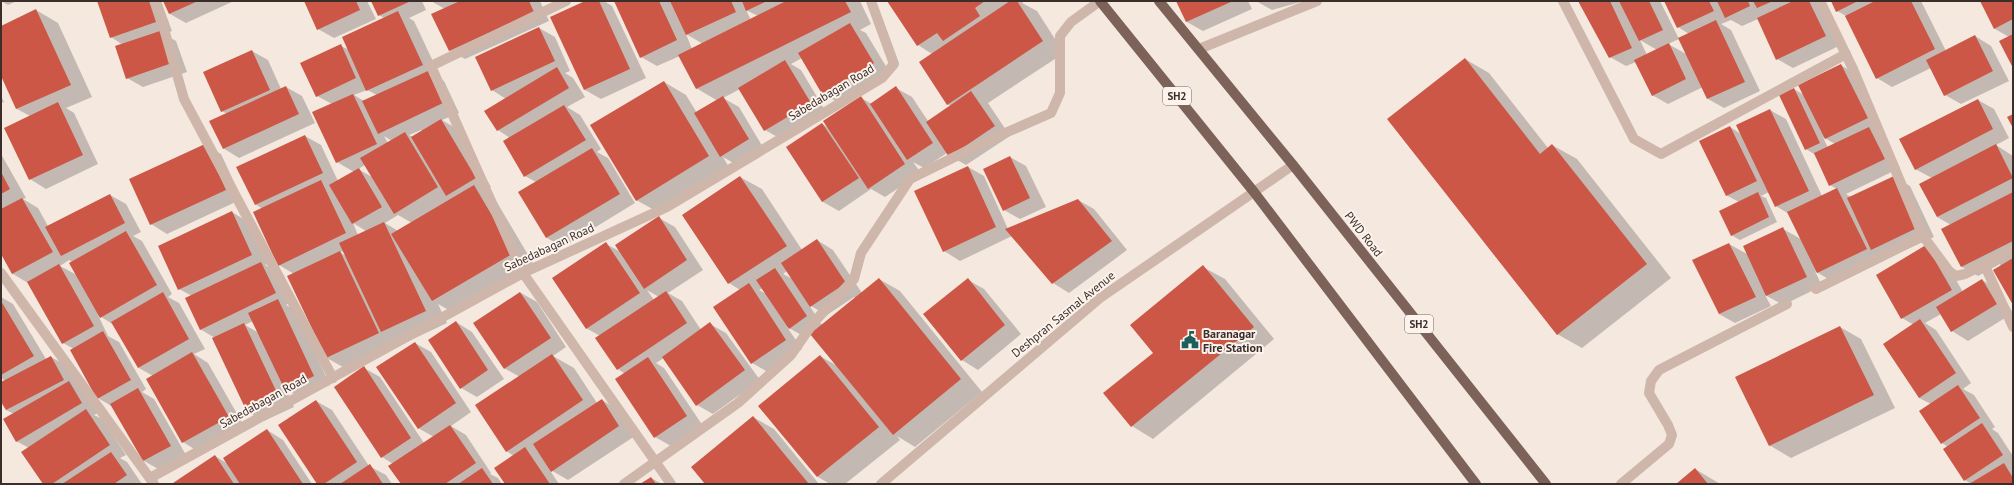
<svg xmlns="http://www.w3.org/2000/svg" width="2014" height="485" viewBox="0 0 2014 485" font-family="'PT Sans',sans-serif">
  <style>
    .shadow { fill: #0003; fill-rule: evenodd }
    .building { fill: #cc5746 }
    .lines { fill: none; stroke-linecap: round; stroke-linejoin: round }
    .minor { stroke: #ceb6aa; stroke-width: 10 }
    .major { stroke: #7d625a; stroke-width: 10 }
    .labels { text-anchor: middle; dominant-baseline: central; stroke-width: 4; stroke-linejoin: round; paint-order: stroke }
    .shield { fill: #fbf3ec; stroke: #756864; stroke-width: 1 }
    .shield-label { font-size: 11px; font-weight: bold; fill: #3b2d2a }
    .street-label { font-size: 12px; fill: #3b2d2a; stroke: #fbf3ec }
    .poi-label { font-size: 12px; font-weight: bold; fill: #3b2d2a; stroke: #fbf3ec; text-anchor: start }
  </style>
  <rect width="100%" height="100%" fill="#f4e8df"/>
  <!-- shadow -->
  <path class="shadow" d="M1 1H17L8 5Z
    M98 1H161L172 31 164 34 176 41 187 72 143 87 127 78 123 45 111 37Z
    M164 1H234L186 23 170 14Z
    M305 1H367L376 19 334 38 318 29Z
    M372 1H422L426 10 409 18 414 21 439 74 435 76 444 81 459 113 442 120 457 129 491 187 483 192 495 199 534 265 454 313 438 304 447 323 348 370 327 358 294 274 279 265 263 209 255 204 305 136 321 145 338 181 354 172 337 162 332 104 317 96 341 46 349 50 384 18 379 15ZM367 90 377 95 364 101 354 95ZM421 130 422 131 412 137 409 135ZM384 136 392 141 388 143ZM365 165 372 177 358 169ZM398 215 412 223 398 231 385 223ZM353 223 366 231 358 235ZM344 251 346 256 340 252Z
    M431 1H540L549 21 465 59 449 50 445 9Z
    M587 1H604L612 6 646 78 601 99 585 90Z
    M615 1H860L871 24 860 30 866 33 890 73 839 103 823 94 802 58 791 64 801 70 826 112 781 139 765 130 740 89 723 98 739 107 764 149 737 165 723 157 730 169 658 212 636 200 664 82 686 95 697 113 718 101 696 88 680 56 657 66 641 57ZM746 10 758 16 751 20ZM686 34 703 44 692 49Z
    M888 1H1024L1022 3 1037 11 1064 53 988 103 1010 136 966 165 950 156 947 153 924 168 913 162 921 173 885 197 871 189 839 211 823 202 787 147 822 124 829 128 861 98 872 104 896 88 912 97 928 121 951 106 947 104 932 54 918 45Z
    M1177 1H1248L1252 9 1203 31 1187 22Z
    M1256 1H1304L1272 10Z
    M1580 1H1660L1679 39 1668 44 1688 55 1689 34 1678 27 1665 1H1816L1841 45 1793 68 1777 59 1758 19 1742 26 1731 20 1721 24 1731 30 1760 91 1724 108 1708 99 1703 87 1668 104 1652 95 1636 62 1626 66 1610 57ZM1640 40 1657 50 1647 55Z
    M1832 1H1921L1946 51 1975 36 1991 46 2009 81 1961 104 1945 95 1931 68 1892 87 1877 78 1846 16 1837 11Z
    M1981 1H2013V65L2009 37 1995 29Z
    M36 10 58 23 92 97 66 108 74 113 98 164 46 189 30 179V116L17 109 1 74V27Z
    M539 28 555 37 570 71 565 73 573 78 585 97 567 107 580 115 601 149 597 152 608 158 635 203 563 247 547 238 520 192 536 182 525 176 510 138 498 130 506 99 492 90Z
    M252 51 268 60 281 89 286 87 302 96 315 123 239 158 223 148 227 114 222 111Z
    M1465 59 1489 73 1548 148 1552 145 1577 159 1671 278 1582 348 1557 334Z
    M1841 65 1857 75 1900 168 1846 194 1851 197 1894 177 1910 186 1934 237 1833 282 1815 271 1822 286 1783 305 1765 295 1771 306 1735 323 1719 314 1694 261 1729 244 1747 254 1783 229 1801 239 1789 214 1776 206 1769 192 1761 196 1766 198 1777 222 1740 240 1731 235 1739 202 1726 195 1730 127 1741 134 1770 110 1786 119 1822 196 1837 189 1830 185 1814 154 1806 149 1794 89 1804 95ZM1823 137 1835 144 1828 148Z
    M1 96 4 102 1 103Z
    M1978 100 1994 109 2009 138 1996 145 2013 156V303L2000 264 1978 276 1962 267 1951 225 1937 217 1932 178 1915 169Z
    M205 145 221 154 242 199 167 234 151 224Z
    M1 154 26 198 23 199 38 208 48 226 110 195 126 204 141 232 133 236 142 241 172 294 168 297 179 303 205 349 194 354 208 363 244 426 199 452 183 442 153 376 139 368 114 325 98 315 108 336 119 342 146 389 142 392 154 399 186 455 160 470 144 461 113 407 98 398 74 349 63 343 28 283 13 274 1 252ZM69 260 72 262 77 275 60 266Z
    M1010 157 1026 166 1046 207 1020 219 1004 210Z
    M968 167 984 176 1008 229 1078 200 1094 209 1127 250 1069 293 1053 283 1012 236 960 261 944 251Z
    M740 177 762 189 802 250 817 240 833 250 862 293 879 279 900 291 982 392 915 447 897 436 900 440 845 484H830L818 477 760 406 820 356 839 367 811 333 805 337 787 327 802 349 768 372 752 363 740 290 729 283 684 215ZM787 271 793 279 783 274ZM763 288 768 295 759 290ZM854 297 855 298 822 325 809 305 827 315Z
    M232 212 248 222 268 264 265 265 277 272 291 302 286 305 294 309 330 385 302 398 286 389 294 407 264 421 248 412 213 339 215 338 200 329 192 296 179 289ZM253 321 259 333 245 325Z
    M659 218 675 227 703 270 668 293 682 301 701 330 710 324 726 333 760 380 713 414 697 405 664 358 656 363 664 368 703 426 671 446 655 437 625 374 618 369 600 336 586 328 606 244 621 252ZM647 290 659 297 654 300Z
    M1942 256 1963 292 1982 280 1998 289 2013 313 1968 341 1952 331 1941 314 1925 323 1936 330 1971 383 1963 389 1974 395 1995 427 1992 429 1998 433 2013 456 2012 469 2013 484H1971L1965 480 1948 447 1942 443 1931 404 1919 398 1914 325 1902 318 1877 275Z
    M1203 267 1225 279 1274 339 1153 439 1132 426 1105 394 1154 353Z
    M968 280 984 289 1021 334 978 370 962 360 925 315Z
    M521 293 537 302 566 347 553 356 574 368 597 403 602 400 618 410 635 436 568 480 549 469 559 484H506L514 456 506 451 520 377 504 368Z
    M1 297 13 304 46 359 51 357 67 366 98 413 94 415 102 419 126 455 120 458 127 462 142 484H45L29 448 16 441 14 414 6 410 1 400V383L6 381 1 378Z
    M456 322 472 332 504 379 477 397 461 388Z
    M1840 327 1861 339 1895 408 1791 458 1769 445Z
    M415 343 431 352 471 412 451 426 466 435 491 473 490 474 498 478 502 484H402L393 464 382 457 364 368 380 377 424 443 434 437 418 428Z
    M316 401 332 410 369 466 386 475 392 484H318Z
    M753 417 774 429 819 484H706Z
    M267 430 283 440 312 484H175L215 456 228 464Z
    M1695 469 1717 482 1719 484H1678Z
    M651 478 662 484H642Z"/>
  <!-- building -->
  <path class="building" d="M97 1H149L156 22 110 38Z
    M163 1H198L169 14Z
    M304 1H356L360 10 317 30Z
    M371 1H411L378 16Z
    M460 1H529L534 12 449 51 431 14Z
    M585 1H599L630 69 584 90 550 17Z
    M614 1H659L677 40 640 58Z
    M670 1H731L736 12 686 35Z
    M742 1H767L746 11Z
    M786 1H845L851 12 696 89 678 55Z
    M887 1H985L975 8 980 16 943 41 937 33 917 46Z
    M1010 1H1017L1043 41 947 105 919 62Z
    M1176 1H1233L1186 22Z
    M1578 1H1610L1632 48 1609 58Z
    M1619 1H1649L1663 30 1639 41Z
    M1664 1H1709L1714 11 1677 28Z
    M1717 1H1748L1750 6 1725 18Z
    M1753 1H1773L1757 8Z
    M1793 1H1809L1826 36 1776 60 1757 18Z
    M1831 1H1858L1836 12Z
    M1875 1H1911L1935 49 1876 79 1845 16Z
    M1980 1H2013V19L1994 29Z
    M36 9 71 85 16 109 1 76V26Z
    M398 11 423 65 366 91 342 37Z
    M1716 20 1745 82 1707 99 1678 38Z
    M850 23 874 63 822 94 798 53Z
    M539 27 555 61 491 91 475 57Z
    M160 31 172 63 126 79 115 46Z
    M2013 34V68L1999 41Z
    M1975 35 1993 71 1944 96 1926 60Z
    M1669 43 1686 79 1652 96 1634 60Z
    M341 44 356 78 316 97 300 63Z
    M252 50 270 90 221 112 203 72Z
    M1465 58 1540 154 1552 144 1647 264 1557 335 1387 119Z
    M785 60 811 103 764 131 738 88Z
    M1841 64 1868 118 1825 139 1798 85Z
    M557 67 569 88 497 131 484 111Z
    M428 71 443 103 378 134 362 101Z
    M664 81 709 156 636 201 590 125Z
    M286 86 299 114 223 149 209 121Z
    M896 86 933 143 907 160 870 104Z
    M1794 88 1820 143 1805 150 1779 95Z
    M971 91 995 126 949 157 926 122Z
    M353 94 377 144 336 163 312 112Z
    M723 96 749 139 720 157 694 113Z
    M861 96 905 164 868 189 823 121Z
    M1978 99 1993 129 1915 170 1899 139Z
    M58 102 83 155 29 180 4 128Z
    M564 105 586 140 524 177 503 141Z
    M1770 109 1809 191 1775 207 1736 125Z
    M2013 114V128L2007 117Z
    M441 119 476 178 446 196 411 137Z
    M822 123 859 178 822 202 786 147Z
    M1730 126 1757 181 1726 196 1699 141Z
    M1869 127 1885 159 1829 186 1814 153Z
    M405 132 438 187 394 214 360 158Z
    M305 135 323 173 255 205 236 167Z
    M205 144 226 190 150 225 129 179Z
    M1996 144 2013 178 1937 217 1919 184Z
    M592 148 620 194 546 238 518 192Z
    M1010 156 1030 198 1003 211 983 169Z
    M968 166 996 227 943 252 914 191Z
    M359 168 382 207 352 224 329 185Z
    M1 172 10 189 1 194Z
    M740 176 787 246 728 284 682 215Z
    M1894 176 1919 227 1871 250 1847 198Z
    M321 180 346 233 278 266 253 212Z
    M474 185 514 253 432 301 391 234Z
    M1837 188 1867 249 1817 273 1787 212Z
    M1758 192 1769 217 1731 236 1719 211Z
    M2013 192V241L1961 267 1941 229Z
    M110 194 125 223 61 256 45 227Z
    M22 198 53 252 12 274 1 254V209Z
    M1078 199 1112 241 1052 284 1005 229Z
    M232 211 252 255 178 290 158 246Z
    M659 216 687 260 644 289 615 245Z
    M384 222 426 311 381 332 339 243Z
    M1783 227 1807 277 1766 296 1743 246Z
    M126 231 157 285 100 318 69 263Z
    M817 239 846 283 810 307 781 263Z
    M606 242 640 293 586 329 552 278Z
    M1729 243 1756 297 1719 314 1692 260Z
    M1926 245 1952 290 1901 319 1876 275Z
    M340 251 379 333 326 358 287 276Z
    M2013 258V305L1993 270Z
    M261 262 276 293 200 330 185 298Z
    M59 264 94 326 62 344 27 282Z
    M1203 265 1254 327 1131 427 1103 393 1153 353 1130 325Z
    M775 268 807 316 789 329 756 280Z
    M879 278 961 379 893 435 810 334Z
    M968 278 1005 325 961 361 923 314Z
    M1982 279 1997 304 1951 332 1936 307Z
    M749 283 786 340 751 364 713 307Z
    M666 291 687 323 617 370 595 338Z
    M163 292 189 339 138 368 111 322Z
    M520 292 551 338 504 369 473 323Z
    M278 299 314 376 285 390 248 313Z
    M1 301 34 356 1 375Z
    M1920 319 1956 373 1919 398 1883 344Z
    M456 321 488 370 460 389 428 340Z
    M710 322 745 370 696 406 662 357Z
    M244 323 279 397 247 412 212 338Z
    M1840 326 1874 395 1769 446 1735 377Z
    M103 331 131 380 97 399 70 350Z
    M415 342 456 403 418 429 376 367Z
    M192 352 229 417 182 443 146 379Z
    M552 354 583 400 506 452 475 405Z
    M820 355 879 427 817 477 758 406Z
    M51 356 64 380 6 410 1 402V382Z
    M648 357 687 416 654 438 615 379Z
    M364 366 411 438 381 458 334 387Z
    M69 381 82 403 16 442 3 419Z
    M1958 385 1980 418 1941 444 1919 411Z
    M138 388 171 446 143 461 110 404Z
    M602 399 619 426 551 472 533 444Z
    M316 400 357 462 324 484H317L278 425Z
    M86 409 110 445 52 484H43L21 452Z
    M753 416 809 484H705L691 467Z
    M1982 423 2003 455 1964 481 1943 449Z
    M450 425 476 463 445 484H401L388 466Z
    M267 429 303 484H240L223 458Z
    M525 447 550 484H505L494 468Z
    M111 452 127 475 114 484H62Z
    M215 455 234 484H174L173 483Z
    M2004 463 2013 478V484H1969Z
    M370 464 383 484H340Z
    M482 468 493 484H458Z
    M1695 468 1708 484H1676Z
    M651 477 656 484H640Z"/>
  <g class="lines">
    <!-- minor -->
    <path class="minor" d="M156 1 184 99 333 378
      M566 1 431 66 523 273 671 484
      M1563 1 1634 139 1661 154 1846 54
      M1820 1 1853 69 1923 236
      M1199 49 1317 1
      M1984 264 2013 327
      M1 273 154 484
      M1816 289 1923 236 1949 271 1956 276 1965 274 2013 250
      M150 478 523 273 667 207 882 78 894 64 871 1
      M624 484 738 403 791 355 814 322 854 279 861 253 910 179 989 140 1051 113 1060 93V36L1071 22 1100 1
      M881 484 1100 298 1293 165
      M1621 484 1669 444 1672 435 1668 425 1649 393 1651 381 1659 370 1787 304"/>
    <!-- major -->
    <path class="major" d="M1100 1 1254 192 1476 484
      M1159 1 1293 165 1546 484"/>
  </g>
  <!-- icons -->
  <defs>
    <g id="civic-bare" transform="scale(1.38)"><path d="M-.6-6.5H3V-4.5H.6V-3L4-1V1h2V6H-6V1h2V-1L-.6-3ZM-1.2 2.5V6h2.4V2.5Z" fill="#1c5f5c" stroke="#fbf3ec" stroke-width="2.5" paint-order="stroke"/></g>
  </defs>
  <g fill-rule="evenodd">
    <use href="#civic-bare" x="1190" y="340"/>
  </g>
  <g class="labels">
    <!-- shield labels -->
    <g class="shield">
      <rect x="1163" y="87" width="28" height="18" rx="3"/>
      <rect x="1405" y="315" width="28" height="18" rx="3"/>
    </g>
    <g class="shield-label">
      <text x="1177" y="96">SH2</text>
      <text x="1419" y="324">SH2</text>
    </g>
    <!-- street labels -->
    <g class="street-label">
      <text transform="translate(831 92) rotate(-31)">Sabedabagan Road</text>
      <text transform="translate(1364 234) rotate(52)">PWD Road</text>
      <text transform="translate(549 247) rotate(-25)">Sabedabagan Road</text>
      <text transform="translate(1063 314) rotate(-39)">Deshpran Sasmal Avenue</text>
      <text transform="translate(263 401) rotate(-29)">Sabedabagan Road</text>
    </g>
    <!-- poi labels -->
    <g class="poi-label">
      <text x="1203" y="333">Baranagar<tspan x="1203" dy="14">Fire Station</tspan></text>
    </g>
  </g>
  <!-- border -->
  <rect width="2014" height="485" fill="none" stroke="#3b2d2a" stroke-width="4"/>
</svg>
